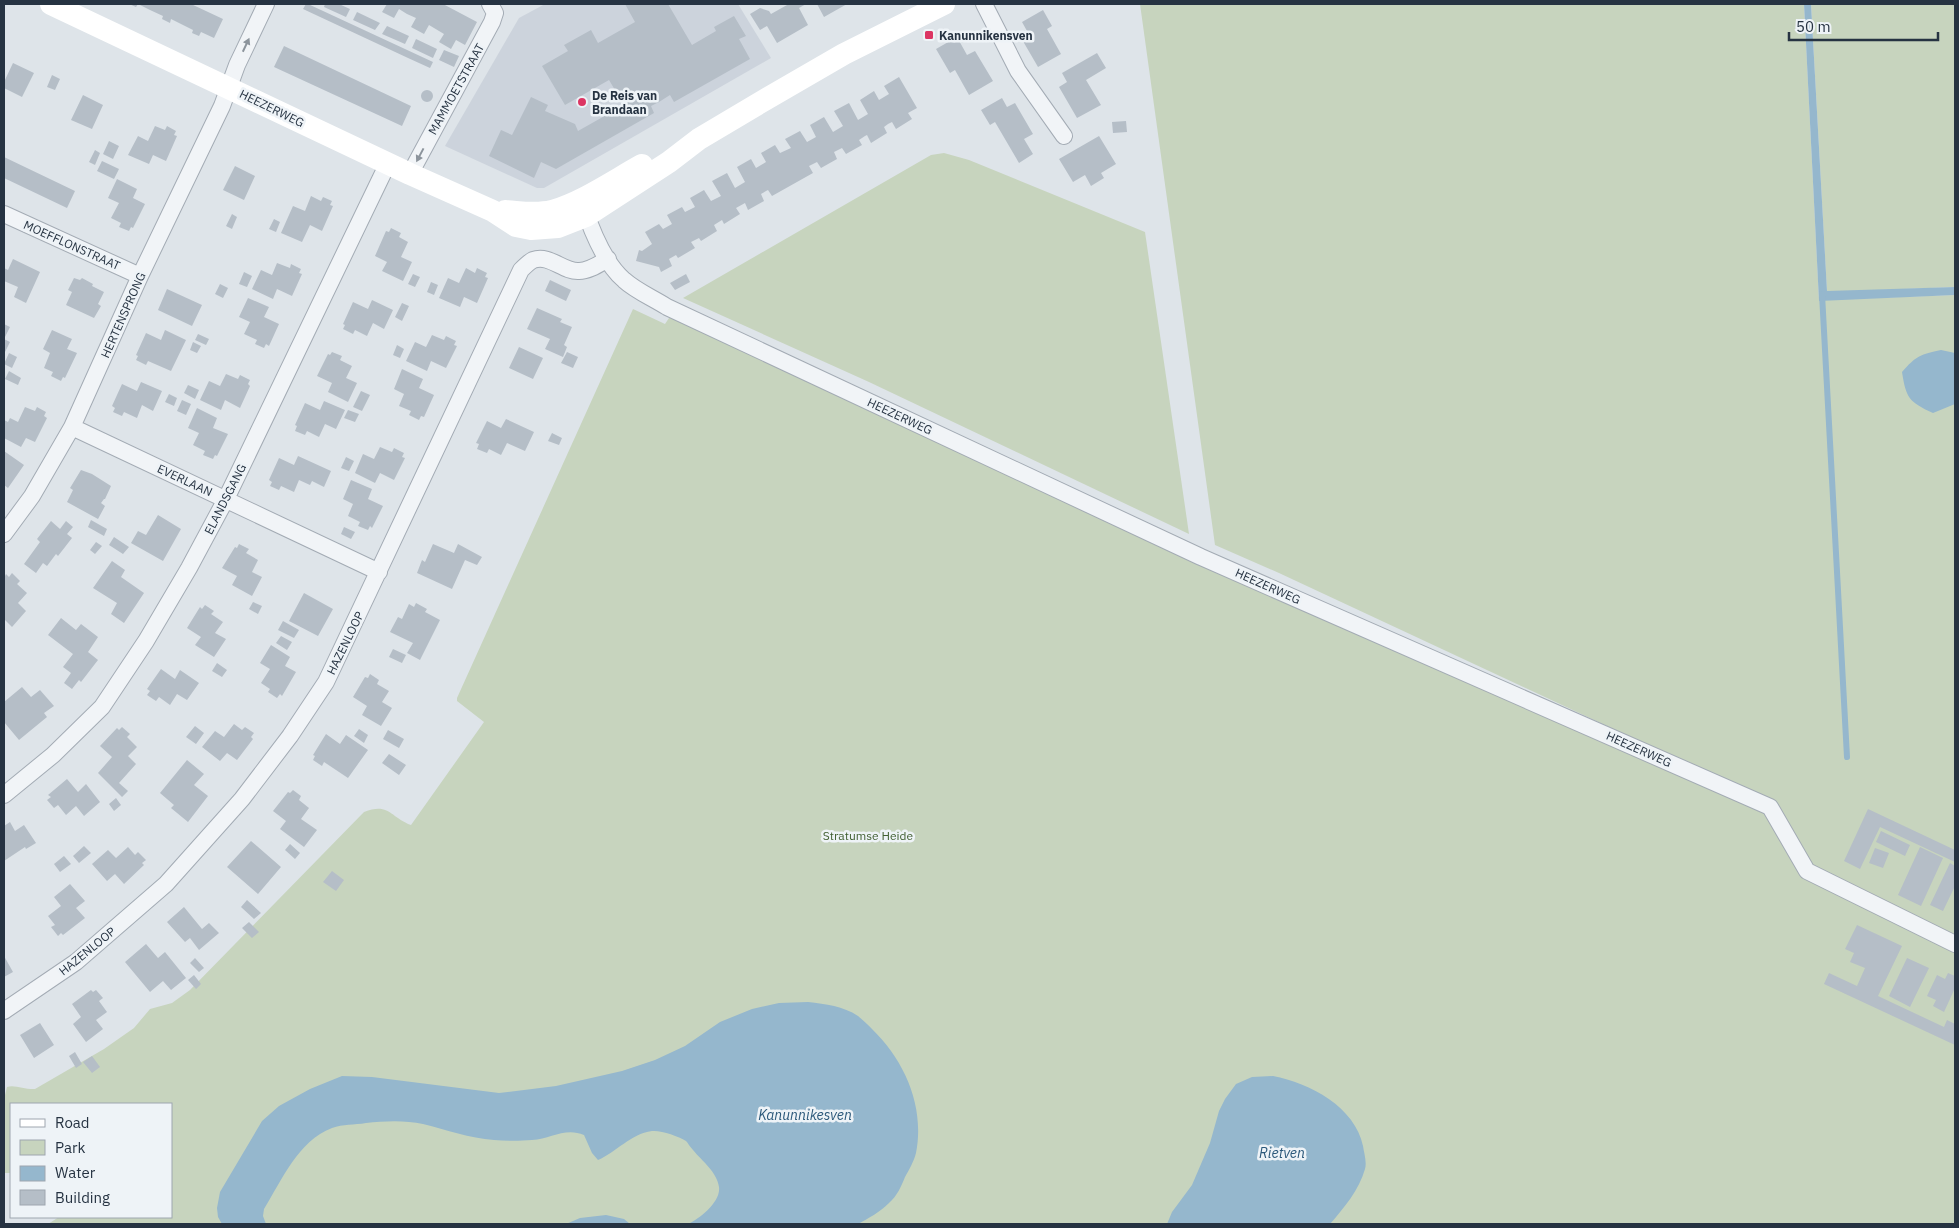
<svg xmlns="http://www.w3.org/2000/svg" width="1959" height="1228" viewBox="0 0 1959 1228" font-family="'IBM Plex Sans',sans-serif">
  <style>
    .built { fill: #ccd3dc }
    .green { fill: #c7d4be }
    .water { fill: #95b7cd }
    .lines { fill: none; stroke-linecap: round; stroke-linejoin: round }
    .stream { stroke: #95b7cd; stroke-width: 6 }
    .building { fill: #b5bec7 }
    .street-casing { stroke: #a3abb4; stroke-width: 18 }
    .street { stroke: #f1f4f7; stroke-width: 16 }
    .secondary { stroke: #fff; stroke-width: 22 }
    .oneway { fill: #8c949c }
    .poi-dot { fill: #dc3563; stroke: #eef3f7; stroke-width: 2 }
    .labels { text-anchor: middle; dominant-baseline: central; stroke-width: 5; stroke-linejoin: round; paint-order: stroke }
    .poi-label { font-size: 12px; font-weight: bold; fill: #263342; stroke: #eef3f7; text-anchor: start }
    .street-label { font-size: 12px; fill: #263342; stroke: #eef3f7 }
    .park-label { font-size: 12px; fill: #405f31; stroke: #eef3f7 }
    .water-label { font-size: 14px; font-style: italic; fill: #2b587a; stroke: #eef3f7 }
  </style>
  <rect width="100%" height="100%" fill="#dee4e9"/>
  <!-- built -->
  <path class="built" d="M545 4H738L771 58 544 188H537L445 146 519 18Z"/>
  <!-- green -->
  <path class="green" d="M1140 4H1804L1819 300 1955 295V1224H48L59 1217H171V1104H11V1173H4V1099L7 1087C14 1084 26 1090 35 1089L104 1049 134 1028 150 1009 172 1003 190 990 364 812C389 802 390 817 411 825L484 722 457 701V698L633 309 665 324 671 315 1714 776 1279 573 1215 545Z
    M1811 4H1955V287L1827 292Z
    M944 153 969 160 1145 232 1189 534 869 382 683 298 931 155Z"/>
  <!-- water -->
  <path class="water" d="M1804 4H1811L1827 291 1955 287V295L1819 301Z
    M1941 350 1955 353V404L1933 413C1909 402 1906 398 1902 372 1916 356 1921 354 1941 350Z
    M808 1002C826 1004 843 1006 858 1016 863 1020 868 1025 872 1029 905 1061 925 1107 916 1153 914 1161 909 1170 905 1177 901 1187 897 1196 889 1203 880 1212 869 1218 858 1224H688C699 1219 721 1202 719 1187 717 1172 702 1161 693 1150 690 1147 688 1143 686 1141 678 1136 661 1130 652 1131 630 1134 617 1152 598 1160L592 1153 584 1135C565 1127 551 1139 532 1140 520 1141 506 1141 494 1140 469 1138 447 1130 423 1124 405 1120 384 1121 366 1123 354 1125 343 1124 332 1128 298 1141 282 1180 264 1209L263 1216 266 1224H222L218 1217 217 1208 220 1192 262 1121 279 1106 310 1089 342 1076 372 1077 499 1093 556 1086 622 1071 655 1060 685 1046 720 1022 752 1009 779 1003Z
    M1273 1076C1310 1083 1355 1107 1363 1146 1364 1153 1367 1162 1365 1169 1359 1190 1344 1208 1330 1224H1167L1172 1212 1192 1185 1210 1143 1219 1111 1225 1099 1236 1084 1252 1077Z
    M606 1215 624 1219 630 1224H566L580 1218Z"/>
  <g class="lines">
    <!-- stream -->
    <path class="stream" d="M1822 294 1847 757"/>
  </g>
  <!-- building -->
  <path class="building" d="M129 4H191L223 19 214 38 201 32 199 36 192 33 193 30 171 19 170 23 162 19 163 16 150 10 138 4 136 7Z
    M306 4H308L433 62 430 68 408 58 303 9Z
    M325 4H339L350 9 346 17 324 7Z
    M387 4H443L477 22 465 45 456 40 451 49 439 42 444 34 429 25 424 34 411 27 416 18 407 14 399 9 394 18 382 12Z
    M625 4H668L692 45 716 31 714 27 734 16 746 36 739 39 750 59 674 102 670 95 659 102 651 106 654 113 556 169 541 162 534 178 489 156 501 130 512 135 531 97 548 105 545 111 575 124 578 131 624 105 609 80 565 105 542 66 568 51 564 45 591 30 598 43 635 22Z
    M786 4H806L799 8 808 25 777 43 767 26 760 30 750 14 760 8 769 11 771 14 787 5Z
    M817 4H847L824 17Z
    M1043 10 1052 26 1047 29 1061 54 1038 67 1020 36 1027 31 1022 22Z
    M357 12 380 23 375 30 353 20Z
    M387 26 409 36 405 44 382 34Z
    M957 37 967 55 975 51 993 81 969 95 955 70 950 73 936 49Z
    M416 39 437 49 433 58 412 48Z
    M284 46 411 106 402 126 274 67Z
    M444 50 459 56 454 67 439 60Z
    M1097 53 1106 68 1086 80 1101 105 1077 118 1059 87 1067 82 1062 73Z
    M13 63 34 73 22 97 4 88V82Z
    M52 75 60 79 55 90 47 87Z
    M899 77 917 108 908 113 912 119 896 129 892 122 888 124 884 127 887 133 871 143 867 135 865 136 859 140 862 145 846 154 842 148 834 152 837 159 821 168 817 162 809 166 813 173 772 196 768 190 766 191 761 194 764 201 748 210 745 203 736 208 740 214 724 224 722 220 714 225 717 231 701 241 699 238 691 242 695 248 678 258 676 255 669 259 672 266 661 272 659 267 636 261 639 250 642 251 652 244 645 232 659 224 663 229 672 224 667 215 682 207 685 212 695 207 690 198 704 190 711 201 721 196 712 181 727 173 735 188 745 182 737 167 751 159 756 168 766 162 761 153 775 145 780 153 791 148 785 139 800 131 807 142 816 137 810 125 824 117 833 132 843 126 834 111 849 103 858 120 868 114 860 100 874 91 879 100 889 94 884 86Z
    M421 96a6 6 0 1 1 12 0a6 6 0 1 1-12 0Z
    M83 95 103 105 92 129 71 120Z
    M1002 98 1007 107 1015 103 1033 134 1024 139 1033 154 1019 163 995 122 990 125 981 110Z
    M1126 121 1127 132 1113 133 1112 122Z
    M155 126 165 130 167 126 176 131 174 135 177 136 166 161 153 155 149 164 128 155 138 136 148 141Z
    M1099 136 1116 164 1101 173 1104 178 1091 186 1085 175 1073 182 1059 159Z
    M109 141 119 146 113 159 103 154Z
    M95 150 100 153 95 165 89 162Z
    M4 157 75 191 67 208 4 178Z
    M102 161 119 169 114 179 97 171Z
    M235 166 255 176 244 200 223 190Z
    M117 179 137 189 133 198 145 204 133 228 131 227 129 231 119 227 121 223 111 218 119 203 108 198Z
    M311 196 321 201 323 197 332 201 330 205 333 206 322 231 310 225 302 242 281 233 293 206 305 211Z
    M232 214 237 217 232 229 226 226Z
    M274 219 280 222 276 232 269 229Z
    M391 228 401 233 399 237 408 242 401 257 412 262 403 281 382 271 387 262 375 256 386 231 389 232Z
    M13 259 40 272 26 303 14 297 18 287 4 281V268L8 270Z
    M277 263 290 268 291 264 301 269 299 273 302 274 292 296 277 289 273 299 252 289 261 270 272 275Z
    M466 268 475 273 477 268 487 273 485 277 488 278 477 303 464 297 460 307 439 298 448 278 459 283Z
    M244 272 252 276 247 287 239 284Z
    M413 274 420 277 415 287 408 284Z
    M686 274 690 282 675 290 670 283Z
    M74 278 80 280 82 278 93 284 92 286 104 292 98 304 101 306 94 318 66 305 72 292 68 290Z
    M550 280 571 290 566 301 545 291Z
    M431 282 438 285 434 295 427 292Z
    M220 284 228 288 223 298 215 294Z
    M167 289 202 305 192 326 158 310Z
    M248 298 269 307 264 317 279 324 269 346 266 344 264 348 255 344 257 340 244 334 250 322 239 317Z
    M372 300 393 310 384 329 373 323 367 336 355 330 353 334 343 329 345 325 343 324 353 302 368 309Z
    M402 303 409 306 402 321 395 317Z
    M537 308 562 319 560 322 572 327 564 345 567 347 563 357 545 349 550 339 527 329Z
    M4 324 10 327 4 339 10 342 4 354Z
    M52 330 72 339 67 349 77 353 65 378 63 377 61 381 51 376 53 372 44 368 50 353 43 349Z
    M165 330 186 340 171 371 148 361 146 365 136 360 138 356 136 355 146 333 161 340Z
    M198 334 209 339 206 345 195 340Z
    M432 335 444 340 446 336 456 341 454 345 457 346 446 368 431 361 427 371 406 361 415 342 426 347Z
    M193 342 201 346 197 353 190 350Z
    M397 345 404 349 400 358 393 355Z
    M519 347 543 358 533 379 509 368Z
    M332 352 342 356 340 360 352 366 346 378 357 383 348 402 328 392 332 383 317 376 328 354 330 355Z
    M567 352 578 357 573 368 561 363Z
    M9 353 17 357 12 368 4 364Z
    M402 369 423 379 419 388 434 395 424 417 421 416 419 420 409 415 411 411 399 406 404 394 394 389Z
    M9 371 21 378 18 385 5 379Z
    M226 374 238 379 240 375 250 380 248 384 250 386 240 408 225 400 221 410 200 400 209 381 220 386Z
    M141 382 162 391 153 411 142 405 137 418 124 412 122 416 113 412 115 408 112 406 122 384 137 391Z
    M188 385 199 390 195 399 184 393Z
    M361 391 370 395 362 411 353 407Z
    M169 394 177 398 174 406 165 402Z
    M182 400 191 404 186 415 177 411Z
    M324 401 345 410 336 429 325 424 319 437 307 431 305 435 295 431 297 426 295 425 305 403 320 410Z
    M25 407 35 411 37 407 46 412 44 416 47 418 35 442 26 438 21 447 4 438V420L8 422 10 418 18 422Z
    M197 408 217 418 213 428 228 434 217 456 215 455 213 459 203 455 205 451 193 445 199 433 188 428Z
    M348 410 359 414 355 422 344 418Z
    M506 419 534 432 525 451 507 443 501 455 489 449 487 453 477 449 479 444 476 443 487 421 501 428Z
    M552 433 562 438 559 445 548 441Z
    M380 447 392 452 394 448 404 453 402 457 405 458 394 480 380 473 375 483 355 473 363 454 374 459Z
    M4 451 24 465 8 488 4 485Z
    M298 456 331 471 324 487 312 481 310 485 299 480 294 492 281 486 279 490 270 486 272 482 269 480 279 458 294 465Z
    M346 457 354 461 349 471 341 468Z
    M81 470 92 474 111 486 105 499H104L101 503 105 506 98 519 67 502 73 490 70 488Z
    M351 480 372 489 368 499 383 506 372 528 370 526 368 530 358 526 360 522 348 516 353 504 343 499Z
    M158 515 181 529 163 561 131 543 138 531 146 535Z
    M91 520 107 529 104 536 88 527Z
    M51 521 60 529 66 521 73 527 67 534 72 538 58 556 56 554 47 566 43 563 36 573 24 564 40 542 37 539Z
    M344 527 355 532 351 539 341 534Z
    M114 537 129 547 123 554 109 545Z
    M96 542 102 546 95 554 90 550Z
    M239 544 249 549 246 553 258 560 252 572 262 577 252 596 232 585 237 576 222 568 235 547 237 548Z
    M433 544 454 553 458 544 482 557 477 565 465 560 452 589 417 573 422 560 425 562Z
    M112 561 125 570 121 577 144 593 124 623 111 614 117 603 93 588Z
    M12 573 20 581 17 584 27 593 18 603 26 611 12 627 4 619V578L6 574 9 577Z
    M304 593 333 609 318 636 289 621Z
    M253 602 262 606 258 614 249 609Z
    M416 603 427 609 425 612 440 620 420 660 407 653 413 643 390 632 398 617 402 619 409 604 414 607Z
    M205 605 214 611 211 614 223 622 215 633 226 639 214 657 195 645 201 637 187 628 200 607 202 609Z
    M61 618 76 630 81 624 98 637 88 652 98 660 81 682 79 680 72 689 64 683 71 673 63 667 73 654 48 635Z
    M283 621 299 630 294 638 278 630Z
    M281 636 292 642 287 650 276 643Z
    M271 645 290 657 285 666 296 672 282 696 280 694 277 698 268 692 270 689 261 683 270 669 260 663Z
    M393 649 406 655 402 663 389 657Z
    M217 663 227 670 222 677 212 671Z
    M161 669 175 679 180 670 199 683 187 700 177 694 170 705 159 697 156 701 147 695 150 691 147 689Z
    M370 674 379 680 377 684 389 691 382 702 392 708 381 726 362 715 367 706 353 697 365 677 368 678Z
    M22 687 31 697 40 690 54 706 44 713 47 717 19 740 4 722V702Z
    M234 724 242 730 245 727 254 733 251 737 253 739 237 760 227 753 220 761 202 747 215 731 224 737Z
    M195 726 204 733 196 744 186 737Z
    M122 727 130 734 127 737 137 747 128 756 136 764 119 783 128 791 122 797 98 773 112 757 100 746 117 728 119 730Z
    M359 729 368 735 364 743 354 736Z
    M388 730 404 739 399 748 383 739Z
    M326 734 340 744 346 735 368 750 348 778 324 762 322 766 313 760 315 756 313 755Z
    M389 754 406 765 399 775 382 763Z
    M187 760 204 774 194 785 208 796 188 822 171 808 174 805 160 793Z
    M67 779 78 792 86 784 100 802 84 816 76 806 66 815 58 805 54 808 47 800 51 797 48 795Z
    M293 790 301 796 299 800 309 808 301 819 317 830 304 847 280 829 286 821 273 811 288 792 290 793Z
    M116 798 121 805 114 811 109 804Z
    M1868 809 1955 850V862L1880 827 1860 869 1844 861Z
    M10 822 15 831 24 825 36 843 26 849 25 847 4 861V826Z
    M1881 831 1910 845 1905 856 1876 842Z
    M251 841 281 867 258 894 227 867Z
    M290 844 300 853 295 859 285 850Z
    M84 846 91 853 79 863 73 856Z
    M128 847 135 855 138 852 146 860 142 863 144 865 124 884 115 874 107 881 92 864 108 850 116 858Z
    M1920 847 1943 858 1921 906 1898 895Z
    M1875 848 1889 853 1883 868 1869 863Z
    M64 856 71 864 60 872 54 864Z
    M1950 863 1955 866V886L1943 911 1930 905Z
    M332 871 344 880 336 891 323 882Z
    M70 884 85 901 76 908 85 918 63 935 61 933 58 936 51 927 55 925 48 916 61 906 54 897Z
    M247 900 261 913 254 919 241 907Z
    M184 907 202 929 209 923 219 933 199 950 190 938 185 942 167 922Z
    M249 922 259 932 252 938 242 928Z
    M1857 925 1902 946 1878 996 1944 1027 1947 1020 1955 1024V1045L1824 984 1829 973 1857 986 1865 968 1850 962 1854 953 1845 949Z
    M146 944 158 958 165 952 186 978 171 990 163 981 150 992 125 962Z
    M4 956 13 972 4 977Z
    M195 958 204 968 199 972 190 963Z
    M1907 958 1929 968 1910 1007 1889 996Z
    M1948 973 1955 976V988L1944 1012 1933 1006 1936 1000 1927 996 1937 975 1945 979Z
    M194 975 201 984 196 989 188 980Z
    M91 990 93 992 96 990 103 998 99 1001 107 1012 96 1020 103 1029 86 1042 73 1024 81 1017 72 1004Z
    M40 1023 54 1045 34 1058 20 1035Z
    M75 1052 82 1064 76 1068 69 1056Z
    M92 1056 100 1067 92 1073 83 1062Z"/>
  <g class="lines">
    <!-- street casing -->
    <g class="street-casing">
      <path id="street" d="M984 4 1018 71 1064 136
        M410 174 492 22 495 13 490 4
        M583 205C591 229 604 263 624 280 636 291 653 298 667 307L1201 557 1770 807 1807 871 1955 944
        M4 214 140 276
        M72 427 379 572
        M4 534 32 496 72 427 140 276 222 106 237 65 266 4
        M4 795 53 755 102 707 146 641 189 568 226 499 388 163
        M4 1011 76 962 166 884 242 799 290 736 326 682 521 270C524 267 529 262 533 260 550 254 563 272 579 271 589 271 599 264 608 259"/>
    </g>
    <!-- street -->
    <use href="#street" class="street"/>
    <!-- secondary -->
    <path class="secondary" d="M51 4 410 174 493 211 516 226 531 229 558 227 586 216 669 162 699 139 768 98 844 54 944 4
      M505 211C521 212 536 215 552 211 583 202 613 181 642 165"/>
  </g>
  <!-- one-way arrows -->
  <defs><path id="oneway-solid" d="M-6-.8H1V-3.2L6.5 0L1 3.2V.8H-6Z" transform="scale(1.25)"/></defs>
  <g class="oneway">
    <use href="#oneway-solid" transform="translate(246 45) rotate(-65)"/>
    <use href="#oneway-solid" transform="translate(420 155) rotate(118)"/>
  </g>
  <!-- markers -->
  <g class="poi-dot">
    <rect x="924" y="30" width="10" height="10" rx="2.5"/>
    <circle cx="582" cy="102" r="5"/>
  </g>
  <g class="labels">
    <!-- poi labels -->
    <g class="poi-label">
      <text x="939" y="35">Kanunnikensven</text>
      <text x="592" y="95">De Reis van<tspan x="592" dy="14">Brandaan</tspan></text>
    </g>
    <!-- street labels -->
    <g class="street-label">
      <text transform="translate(456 89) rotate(-61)">MAMMOETSTRAAT</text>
      <text transform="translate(272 108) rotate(26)">HEEZERWEG</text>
      <text transform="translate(72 245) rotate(24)">MOEFFLONSTRAAT</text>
      <text transform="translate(123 315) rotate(-66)">HERTENSPRONG</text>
      <text transform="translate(900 416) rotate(25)">HEEZERWEG</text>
      <text transform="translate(185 480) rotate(25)">EVERLAAN</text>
      <text transform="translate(225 499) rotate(-63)">ELANDSGANG</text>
      <text transform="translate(1268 586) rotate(24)">HEEZERWEG</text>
      <text transform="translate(345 643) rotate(-64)">HAZENLOOP</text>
      <text transform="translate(1639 749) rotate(24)">HEEZERWEG</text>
      <text transform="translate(87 951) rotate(-39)">HAZENLOOP</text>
    </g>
    <!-- park labels -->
    <g class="park-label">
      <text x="868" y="835">Stratumse Heide</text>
    </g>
    <!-- water labels -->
    <g class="water-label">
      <text x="805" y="1115">Kanunnikesven</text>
      <text x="1282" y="1153">Rietven</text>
    </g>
  </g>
  <!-- border -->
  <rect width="1959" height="1228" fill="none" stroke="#263342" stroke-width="10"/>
  <!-- legend -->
  <rect x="10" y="1103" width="162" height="115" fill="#eef3f7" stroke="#9ea6af"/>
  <rect x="20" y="1119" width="25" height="8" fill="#ffffff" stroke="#9ea6af"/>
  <text x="55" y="1128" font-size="15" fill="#263342">Road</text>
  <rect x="20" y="1140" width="25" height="15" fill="#c7d4be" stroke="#9ea6af"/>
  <text x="55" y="1153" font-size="15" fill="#263342">Park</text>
  <rect x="20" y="1166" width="25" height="15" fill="#95b7cd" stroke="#9ea6af"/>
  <text x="55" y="1178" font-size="15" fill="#263342">Water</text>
  <rect x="20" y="1190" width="25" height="15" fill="#b5bec7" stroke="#9ea6af"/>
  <text x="55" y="1203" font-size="15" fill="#263342">Building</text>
  <!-- scale -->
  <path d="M1789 32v8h149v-8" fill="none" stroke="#263342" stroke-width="2.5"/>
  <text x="1796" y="32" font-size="15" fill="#263342" stroke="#eef3f7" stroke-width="4" paint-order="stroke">50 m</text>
</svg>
